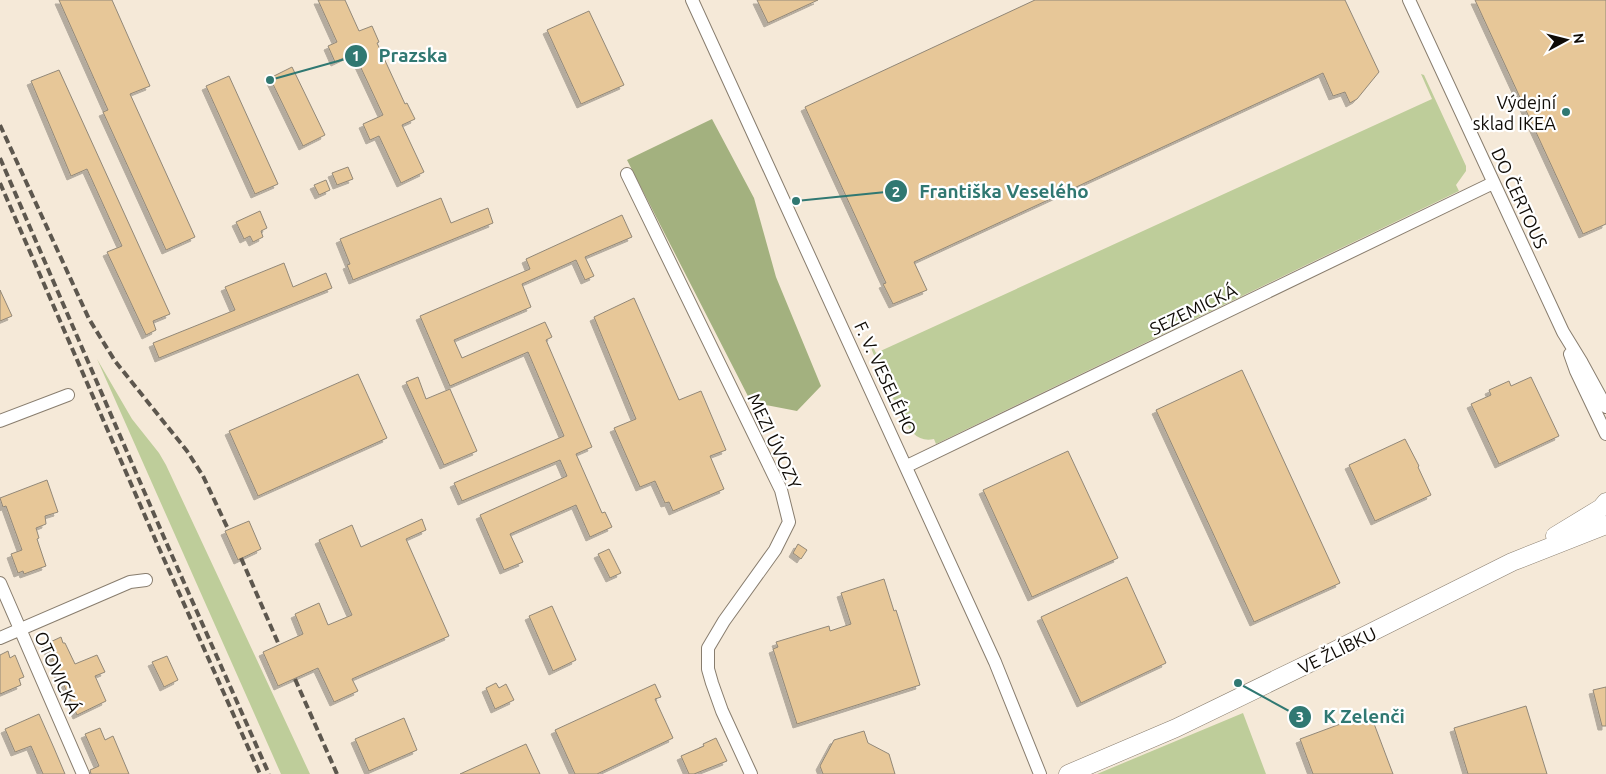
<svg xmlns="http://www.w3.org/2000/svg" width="1606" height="774" viewBox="0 0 1606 774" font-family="Ubuntu,sans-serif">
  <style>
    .green { fill: #becd9a }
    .forest { fill: #a3b17f }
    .building { fill: #e7c798; stroke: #928878; filter: url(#shadow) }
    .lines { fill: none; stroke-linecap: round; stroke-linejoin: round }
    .street-casing { stroke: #887d6e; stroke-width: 14 }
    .secondary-casing { stroke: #887d6e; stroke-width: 19 }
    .street { stroke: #fff; stroke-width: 12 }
    .secondary { stroke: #fff; stroke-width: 18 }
    .rail { stroke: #5d574e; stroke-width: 4; stroke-dasharray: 8 4; stroke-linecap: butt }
    .poi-dot { fill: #307872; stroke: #fff; stroke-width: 2 }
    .labels { text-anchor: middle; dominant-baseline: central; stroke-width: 4.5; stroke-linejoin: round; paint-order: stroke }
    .poi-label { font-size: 18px; fill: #0f0b06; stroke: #fff; text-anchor: end }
    .street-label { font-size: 18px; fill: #0f0b06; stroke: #fff }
    .leader { fill: none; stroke: #307872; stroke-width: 2 }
    .callout-dot { fill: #307872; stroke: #fff; stroke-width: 2 }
    .mark-label { font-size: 15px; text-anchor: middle; font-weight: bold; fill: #fff }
    .callout-label { font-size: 19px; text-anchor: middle; font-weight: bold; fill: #307872; stroke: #fff; stroke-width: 4.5; stroke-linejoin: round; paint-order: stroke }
  </style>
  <defs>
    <filter id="shadow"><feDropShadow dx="-4" dy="4" stdDeviation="0" flood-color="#0004"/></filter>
  </defs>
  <rect width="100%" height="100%" fill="#f5e9d8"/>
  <!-- green -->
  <path class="green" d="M1421 74 1424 75 1466 166V171L1456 185 1459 191 936 444 934 439C926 441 919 439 913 433 903 423 870 350 867 335L876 353 1432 99Z
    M97 359 132 419 159 453 166 465 310 774H281Z
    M1243 713 1266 774H1097Z"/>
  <!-- forest -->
  <path class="forest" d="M712 119 754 198 776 277 821 386 797 411 751 402 627 160Z"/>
  <!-- building -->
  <path class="building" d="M59 0H112L150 86 130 94 195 237 166 250 103 112 108 110Z
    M318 0H345L359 31 372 26 379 42 377 43 405 104 407 103 415 119 402 125 424 172 401 183 379 136 370 140 363 124 383 115 354 53 335 62 328 46 337 42Z
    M757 0H818L768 23Z
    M1035 0H1345L1379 72 1357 99 1350 103 1345 92 1333 96 1323 73 914 262 927 290 893 304 883 284 886 283 805 107Z
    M1475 0H1606V224L1583 234Z
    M589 11 624 85 581 104 547 30Z
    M292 67 325 135 303 146 270 78Z
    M59 70 170 314 153 321 156 330 146 335 107 252 122 246 87 169 71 176 31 81Z
    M229 76 278 184 255 194 206 86Z
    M348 167 353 179 337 185 332 173Z
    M326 180 330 190 319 195 314 185Z
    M441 198 451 223 488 208 493 223 353 280 347 265 350 264 340 239Z
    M260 211 267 228 261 231 263 237 253 242 250 236 244 239 236 222Z
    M622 215 632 237 585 257 594 276 585 280 576 260 522 284 531 307 454 340 462 358 545 322 552 337 546 340 592 447 576 454 602 513 605 512 612 527 590 537 576 505 510 534 523 562 504 570 480 515 567 476 560 460 462 501 454 483 564 436 528 352 450 386 420 316 530 269 526 259Z
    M284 263 293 287 326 273 332 288 159 358 153 343 235 310 225 287Z
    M0 290 12 316 0 321Z
    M634 298 679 400 701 391 726 450 710 456 724 489 673 511 669 502 665 503 655 481 640 487 614 428 636 419 594 317Z
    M1242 370 1340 583 1254 622 1156 410Z
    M358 374 387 438 258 496 229 431Z
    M418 377 426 399 450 389 477 451 444 465 406 382Z
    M1531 377 1559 436 1499 464 1471 404 1491 395 1489 390 1509 381 1511 386Z
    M1405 439 1419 466 1418 467 1431 495 1375 521 1349 465Z
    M1068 451 1118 558 1032 597 983 490Z
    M47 480 58 512 45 516 46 524 36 528 39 538 37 539 46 566 24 574 23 571 18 573 11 554 22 550 6 506 3 507 0 498Z
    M422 519 426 530 406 539 449 636 352 679 358 691 334 702 318 668 278 686 263 652 303 634 295 614 319 603 328 625 352 615 319 540 352 525 361 547Z
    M249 521 261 549 238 560 225 531Z
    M798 544 807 550 801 559 793 553Z
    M609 549 621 573 610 578 598 554Z
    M1127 577 1166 663 1081 703 1041 617Z
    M884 579 894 611 896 610 920 685 797 724 773 649 778 647 776 642 829 626 830 631 851 624 841 593Z
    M552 606 576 660 553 671 529 616Z
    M61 637 63 643H65L75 664 97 655 105 672 95 676 106 701 77 715 46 644Z
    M8 651 10 658 15 655 24 677 19 679 21 685 0 694V655Z
    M167 656 178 680 164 687 152 662Z
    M496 683 499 688 506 684 514 700 495 709 486 688Z
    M655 684 661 697 655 699 673 738 597 774H575L555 730Z
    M1606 687V726H1602L1593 690Z
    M1526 706 1547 774H1468L1454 728Z
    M1370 713 1393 774H1313L1300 739Z
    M39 714 54 748 65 774H43L31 746 15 752 5 729Z
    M404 718 417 750 369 771 355 739Z
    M100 728 105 740 113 736 129 774H91L90 770 99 766 85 734Z
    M864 731 868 743 889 754 895 774H823L820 766 834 740Z
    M716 738 727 761 694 774H689L681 756 704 746 703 744Z
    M526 744 540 774H460Z"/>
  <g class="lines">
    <!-- street casing -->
    <g class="street-casing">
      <path id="street" d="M692 0 995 662 1040 774
        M1409 0 1563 332 1582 363 1606 407
        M627 174 781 490 789 522 775 550 724 621 708 648V669L712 683 722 711 751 774
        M1570 354 1576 371 1606 434
        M0 421 68 395
        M907 466 1493 183
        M0 583 83 774
        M0 638 130 582 146 580"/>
    </g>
    <!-- secondary casing -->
    <g class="secondary-casing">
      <path id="secondary" d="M1555 536 1601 508 1606 502
        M1068 774 1176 728 1314 661 1512 562 1606 525"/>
    </g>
    <!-- street -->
    <use href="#street" class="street"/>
    <!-- secondary -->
    <use href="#secondary" class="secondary"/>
    <!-- rail -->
    <path class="rail" d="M0 125 89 319 115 361 187 451 203 476 228 529
      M0 158 166 542 269 774
      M0 183 159 548 260 774
      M241 558 279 645
      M295 679 337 774"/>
  </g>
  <!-- markers -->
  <circle class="poi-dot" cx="1566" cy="112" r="5"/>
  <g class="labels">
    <!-- poi labels -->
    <g class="poi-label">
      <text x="1556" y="102">Výdejní<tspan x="1556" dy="21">sklad IKEA</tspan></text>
    </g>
    <!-- street labels -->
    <g class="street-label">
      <text transform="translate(1520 198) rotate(65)">DO ČERTOUS</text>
      <text transform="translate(1193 309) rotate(-26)">SEZEMICKÁ</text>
      <text transform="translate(886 378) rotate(65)">F. V. VESELÉHO</text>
      <text transform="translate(775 441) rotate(65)">MEZI ÚVOZY</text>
      <text transform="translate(1337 650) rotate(-26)">VE ŽLÍBKU</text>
      <text transform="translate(58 672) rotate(66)">OTOVICKÁ</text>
    </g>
  </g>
  <!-- callouts -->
  <path class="leader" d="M270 80L356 56M796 201L896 191M1238 683L1300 717"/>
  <g class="callout-dot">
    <circle cx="270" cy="80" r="5"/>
    <circle cx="796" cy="201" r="5"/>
    <circle cx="1238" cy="683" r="5"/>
    <circle cx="356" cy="56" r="12"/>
    <circle cx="896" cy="191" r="12"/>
    <circle cx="1300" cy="717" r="12"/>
  </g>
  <g class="mark-label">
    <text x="356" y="61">1</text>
    <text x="896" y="197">2</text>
    <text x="1300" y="722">3</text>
  </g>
  <g class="callout-label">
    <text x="413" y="62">Prazska</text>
    <text x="1004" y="198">Františka Veselého</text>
    <text x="1364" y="723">K Zelenči</text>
  </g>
  <!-- north arrow -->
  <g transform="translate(1566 40) rotate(83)" stroke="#ffffff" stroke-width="4" paint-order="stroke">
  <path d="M0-4L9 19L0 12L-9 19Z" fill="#0f0b06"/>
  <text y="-8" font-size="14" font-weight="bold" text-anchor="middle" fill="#0f0b06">N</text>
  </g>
</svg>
